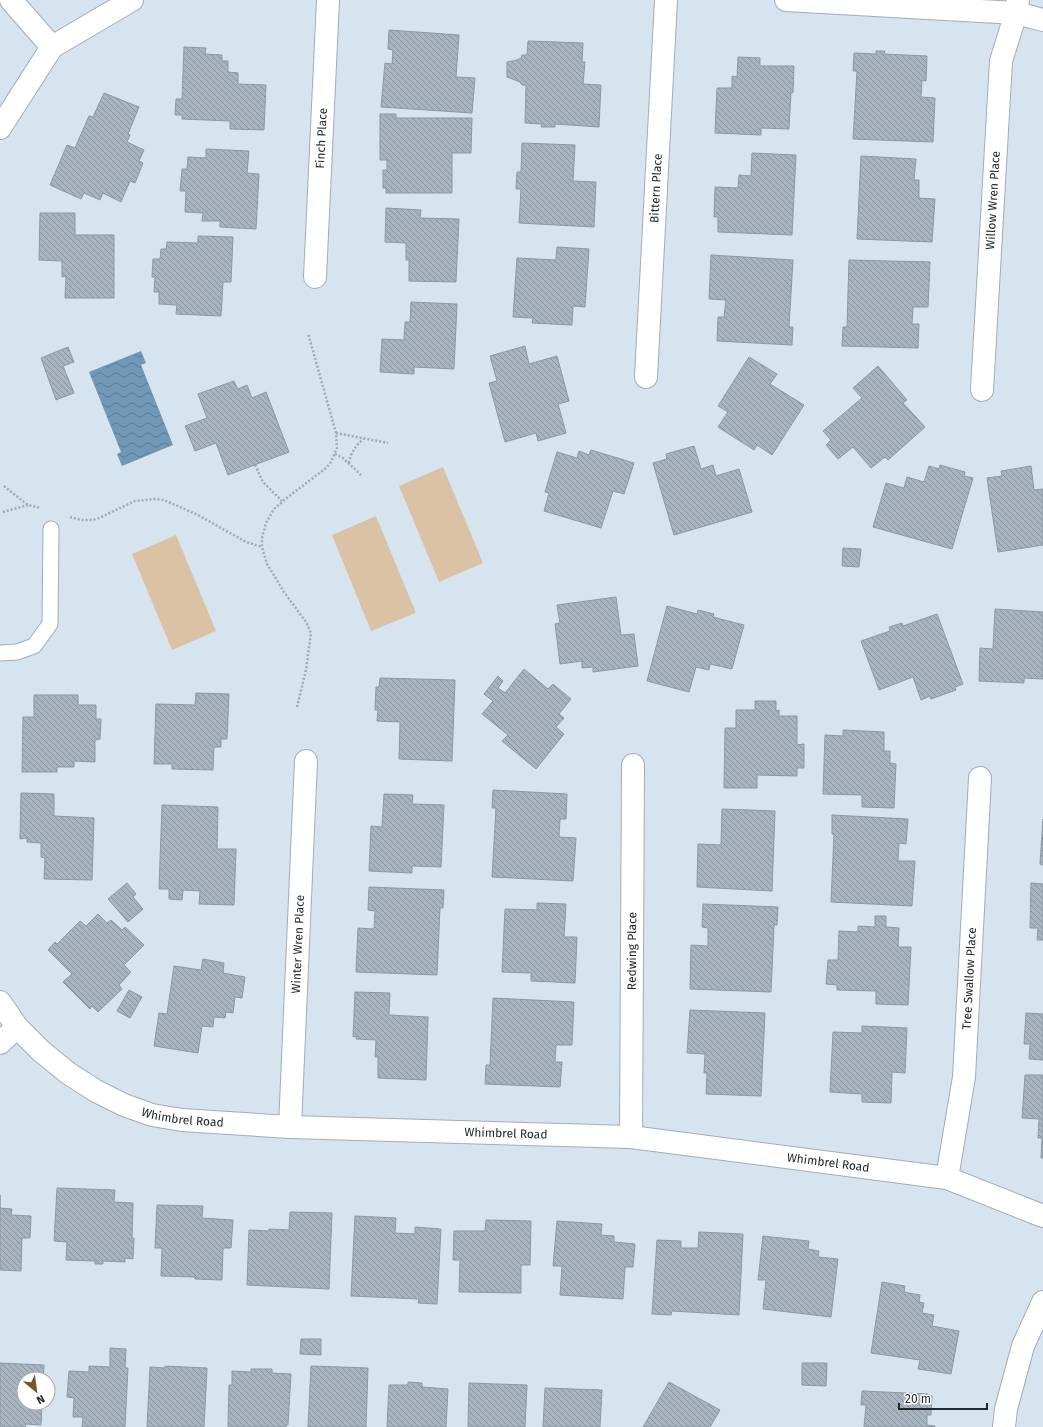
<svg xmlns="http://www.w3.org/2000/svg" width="1043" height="1427" viewBox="0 0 1043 1427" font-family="'Fira Sans',sans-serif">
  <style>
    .garden { fill: #dcc2a5 }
    .water { fill: url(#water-waves) }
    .building { fill: url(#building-back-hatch); stroke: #8c99a3 }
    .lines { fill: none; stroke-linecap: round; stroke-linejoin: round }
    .service-casing { stroke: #a0adb8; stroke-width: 17 }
    .minor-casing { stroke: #a0adb8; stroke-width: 24 }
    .path { stroke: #9fabb4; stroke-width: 2.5; stroke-dasharray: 2 2; stroke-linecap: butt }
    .service { stroke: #fff; stroke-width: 15 }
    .minor { stroke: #fff; stroke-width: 22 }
    .labels { text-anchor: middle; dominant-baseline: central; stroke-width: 4; stroke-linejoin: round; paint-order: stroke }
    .street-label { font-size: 12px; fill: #22272b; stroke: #fff }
  </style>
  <defs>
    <pattern id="water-waves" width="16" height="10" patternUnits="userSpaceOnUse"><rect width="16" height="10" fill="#7198b7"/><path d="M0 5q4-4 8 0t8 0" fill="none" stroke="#5c7c95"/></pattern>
    <pattern id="building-back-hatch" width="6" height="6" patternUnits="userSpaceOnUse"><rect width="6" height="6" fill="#a8b5c0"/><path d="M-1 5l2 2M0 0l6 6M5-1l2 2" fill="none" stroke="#88939c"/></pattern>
  </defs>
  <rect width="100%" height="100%" fill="#d6e4ef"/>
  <!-- garden -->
  <path class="garden" d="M443 467 483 563 439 582 399 486Z
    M376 516 416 613 371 631 332 535Z
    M176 535 216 631 172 650 132 554Z"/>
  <!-- water -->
  <path class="water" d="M141 351 146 363 141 365 173 445 122 466 117 454 121 452 89 372Z"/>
  <!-- building -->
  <path class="building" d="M389 30 459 35 456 77 475 78 472 113 381 107 385 63 392 64 393 50 388 49Z
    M528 41 583 43 582 62H585L583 84 601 85 599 127 555 124V127H541L542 124 525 123 526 85H522L520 82 507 77V62L517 60 521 58 522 55H527Z
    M184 47 206 48 205 54 222 55V61H228V72L238 73V84L266 85 264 130 230 129V121L182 119V115H175L176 99H182Z
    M876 51H885L884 54 927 56 926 81 922 80 921 97 935 98 933 142 853 139 857 71H853L854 53 876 54Z
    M738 57 760 58V66H794L793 93 791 92 789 129 761 128V135L715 133 717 88H732V76L737 77Z
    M104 93 139 107 128 134 130 135 127 142 144 150 139 161 143 163 135 183 130 181 121 202 103 193 100 200 84 193 81 199 50 185 67 145 75 148 89 116 93 117Z
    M380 114H396V118H472L471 153H452V193H386V188H383V170H387V160H380Z
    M522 143 575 145 573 181 596 182 594 227 519 223 521 189H516L517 172H521Z
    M206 149 249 151 247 173 259 174 256 229 220 227V221H202L203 213 185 212 186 191H180L182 169H187L188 157 206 158Z
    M752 153 796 155 792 235 718 232V217H714L715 187 738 188 739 175 751 176Z
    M861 156 916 159 914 180H919V198L935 199 932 242 857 239Z
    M386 208 421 210 420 218 459 219 456 282 409 281V260H406V243L385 242Z
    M40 213H75V235H114V298H65L66 276 62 277V261L39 260Z
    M198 236 233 237 231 282H223L221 316 176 314 177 305 159 304V292H154L155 277H152L153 259H160L161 249H166L167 242 198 243Z
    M557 247 589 249 585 307 573 306 572 325 532 323 533 318 513 317 517 258 556 260Z
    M711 255 793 260 789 327H793L792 345 717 341 718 317H724L726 300 709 299Z
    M849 260 930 262 928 307H913L912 324H919L918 348 842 346 843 327H847Z
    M411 302 457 304 454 369 414 367V374L380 372 382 339 404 340 405 322H410Z
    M525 346 529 364 557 356 569 401 558 404 566 433 538 441 536 433 505 442 489 383 497 381 490 356Z
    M68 347 74 362 63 366 74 393 56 400 41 358Z
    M749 357 777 374 770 384 804 405 772 455 757 445 754 450 718 427 728 412 718 406Z
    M878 366 907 400 903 403 925 427 888 460 885 457 871 468 853 447 838 459 826 445 831 440 823 431 862 398 853 388Z
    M234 381 238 389 247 385 252 398 266 392 289 452 228 475 216 443 195 451 185 426 207 418 198 394Z
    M694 446 701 469 713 465 716 476 739 469 752 512 674 535 653 463 667 459 666 454Z
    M591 450 634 463 624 494 613 491 601 528 544 511 549 493 545 492 557 452 577 458 579 451 589 455Z
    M940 465 965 472 964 476 973 478 952 549 873 527 886 483 904 488 907 477 924 482 929 466 939 469Z
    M1031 466 1034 490 1043 489V545L998 552 987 478 1002 476 1001 471Z
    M843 548 861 549 859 567 842 566Z
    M616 597 621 635 634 634 638 666 593 672V667L582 668V661L560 664 555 624 560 623 557 605Z
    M667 606 697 614 698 610 714 614 713 617 744 625 732 669 710 664 709 670 696 667 689 692 647 681Z
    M995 609 1043 612V679L1024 678V683L979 681 980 648 993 649Z
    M937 614 963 684 955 687 956 690 931 699 930 696 921 700 913 677 879 690 861 641 890 631 889 627 902 623 903 626Z
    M524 669 548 689 553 684 571 699 559 714 564 718 556 727 564 734 536 769 502 741 508 735 482 714 493 701 484 694 498 676 503 681 498 688 505 693Z
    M380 678 455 680 452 761 399 759 400 722 377 721 378 710H375L376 687H379Z
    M196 693 229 694 227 739H221V747H214L213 770 172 769V764H154L156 704 195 705Z
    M34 695H78V705H96V719H101L100 739 95 740V762L74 761V767H57V772H22L23 717H34Z
    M755 701H776V711L779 710V716H797V745L804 744V768H797V776L757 775V788H724L725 728H736V710H755Z
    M843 730 884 732V751H890V763L896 764 894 808 862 807V795L823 794 825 735 843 736Z
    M493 790 567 794 566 819H560L559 837 576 838 573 881 492 877 496 808H492Z
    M21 793 54 794V816L94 818 92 880 44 879 45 858 41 857V843L27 842V838L20 839Z
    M384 794 413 795 412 804 444 805 441 867 412 866V873L369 871 371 826 382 827Z
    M162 805 218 807 217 849H236L234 905 199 904 200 891 183 890 182 900 169 899V889H159Z
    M722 809 775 811 772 891 697 887 698 844 721 845Z
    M832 815 908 819 906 844 899 843 898 861H915L912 906 831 902 834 834H832Z
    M1043 819V865L1040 864Z
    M127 883 136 894 133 897 143 909 128 922 108 899Z
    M1031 883 1043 884V940H1037L1038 928H1030Z
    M369 887 444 890 443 908H440L437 975 356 972 358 928 374 929 375 911 368 910Z
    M537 903 566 904 564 937H577L575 983 531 981V973L502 972 505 909 537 910Z
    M703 904 778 907 777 925H774L771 992 690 989 691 945 708 946V928L702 927Z
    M98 914 107 923 111 920 122 930 125 927 144 945 124 965 131 972 119 985 122 989 98 1012 92 1006 90 1009 63 982 72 974 48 950 55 942 57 944 80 921 86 926Z
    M875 916H886V927L899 928 898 947H911L908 1005 876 1004V991L837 990V985L826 984 828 960H838L839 931 858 932V926L875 927Z
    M203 959 224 963 223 973 245 977 242 998 235 997 233 1013 226 1012 225 1018 214 1017 213 1027 202 1026 198 1053 154 1046 159 1013 167 1014 174 966 201 970Z
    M129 990 142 997 130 1018 117 1011Z
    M355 992 390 993 389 1015 428 1017 426 1080 378 1078V1057H375L376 1040 356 1039 357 1036 353 1037Z
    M493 998 574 1002 572 1045H556L555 1062H562L560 1087 485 1084 486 1065H490Z
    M690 1010 765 1013 761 1096 706 1094 707 1073H704L705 1054 687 1053Z
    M1026 1013 1043 1014V1060L1029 1059 1030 1044H1024Z
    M862 1026 907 1028 905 1073 892 1072 891 1103 862 1102V1094L830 1092 833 1032 862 1033Z
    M1025 1075H1043V1158H1041L1042 1138H1038L1039 1119 1022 1118Z
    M57 1188 115 1190 114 1202 133 1203 132 1238H134L133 1259 125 1258V1262L103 1261V1264H95V1261L66 1260 67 1242 54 1241Z
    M0 1195V1208L12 1209 11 1215 31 1216 30 1238H22L21 1271 0 1270Z
    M157 1205 203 1206 202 1218 233 1220 231 1248H223L222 1280 195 1279V1277L161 1276 162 1248H155Z
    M290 1212 332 1213 329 1289 247 1285 249 1230 269 1231V1229L289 1230Z
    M355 1216 396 1218 395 1233 415 1234V1227L441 1229 437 1304 418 1303 419 1299 351 1296Z
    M486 1220 531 1221 530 1265H521V1293L459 1292 460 1260H453L454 1231H485Z
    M557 1221 602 1224 601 1235 614 1236V1242L635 1244 633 1267H625L623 1299 560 1295 562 1266H553Z
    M699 1232 743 1234 739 1315 672 1311 671 1315 652 1314 657 1240 681 1241V1248H698Z
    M763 1236 809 1241 808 1249 819 1251 818 1257 838 1259 831 1317 763 1309 766 1280H758Z
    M882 1282 905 1286 904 1292 920 1295 919 1302 924 1303 922 1313 934 1315 932 1326 959 1331 951 1374 918 1369 920 1360 871 1353Z
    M301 1339H321V1355L300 1354Z
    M110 1348 126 1349 125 1368H128L125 1427H82L83 1417H73L74 1398 67 1397 69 1371 89 1372V1366L110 1367Z
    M0 1363 44 1365 43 1379H24V1403H42L41 1425 26 1424 25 1427H0Z
    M802 1363H827L826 1386 802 1385Z
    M165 1366 207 1368 204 1427H147L150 1367 165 1368Z
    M311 1366 368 1368 366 1427H308Z
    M251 1369H272V1373L291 1374 288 1425H286V1427H228L229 1385H232V1371L251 1372Z
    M408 1382 422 1383V1387L448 1389 446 1427H387L389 1385H408Z
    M669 1382 720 1410 710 1427H643Z
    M469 1383 527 1385 525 1427H468Z
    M545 1388 602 1390 600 1427H543Z
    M862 1391 928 1394V1396H932L931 1415H927V1425L935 1426V1427H864L866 1405H861Z"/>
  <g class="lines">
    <!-- service casing -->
    <g class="service-casing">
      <path id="service" d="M0 653 17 652 34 646 50 624 51 529"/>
    </g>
    <!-- minor casing -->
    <g class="minor-casing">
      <g id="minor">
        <path d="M11 0 52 47"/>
        <path d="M786 0 1016 13 1043 20"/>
        <path d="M0 128 52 47 132 0"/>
        <path id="s1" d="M315 277 328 0"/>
        <path id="s2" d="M646 377 666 0"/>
        <path id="s3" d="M982 390 1001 61 1016 13 1018 0"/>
        <path id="s4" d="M0 1002 17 1027 41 1051 68 1073 96 1091 124 1105 152 1115 182 1120 290 1127 631 1137 947 1178 1043 1216"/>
        <path d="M0 1043 17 1027"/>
        <path id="s5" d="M290 1127 306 761"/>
        <path id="s6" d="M631 1137 633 765"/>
        <path id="s7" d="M947 1178 964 1077 980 778"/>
        <path d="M1004 1427 1006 1409 1023 1346 1043 1302"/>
      </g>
    </g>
    <!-- path -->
    <path class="path" d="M336 433 388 443
      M335 454 343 458 361 475
      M349 463C350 453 356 446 363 439
      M255 465 263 482 282 501
      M4 486 28 505 41 508
      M3 512 28 505
      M70 517C80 520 87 521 97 519L135 501 155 499 164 500 198 515 246 542 262 547
      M297 707 306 670 311 633 306 622 284 592 267 564 262 547V538L266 523 274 509 288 497 326 468 331 462 337 448 336 433 308 333"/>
    <!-- service -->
    <use href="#service" class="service"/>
    <!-- minor -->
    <use href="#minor" class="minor"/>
  </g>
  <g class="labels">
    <!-- street labels -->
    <g class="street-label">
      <text stroke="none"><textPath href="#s1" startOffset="139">Finch Place</textPath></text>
      <text stroke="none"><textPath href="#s2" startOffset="189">Bittern Place</textPath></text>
      <text stroke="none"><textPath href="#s3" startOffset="190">Willow Wren Place</textPath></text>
      <text stroke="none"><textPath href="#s5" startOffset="183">Winter Wren Place</textPath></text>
      <text stroke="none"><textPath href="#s6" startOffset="186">Redwing Place</textPath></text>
      <text stroke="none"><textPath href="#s7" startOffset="201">Tree Swallow Place</textPath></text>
      <text stroke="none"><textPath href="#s4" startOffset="224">Whimbrel Road</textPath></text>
      <text stroke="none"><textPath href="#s4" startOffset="548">Whimbrel Road</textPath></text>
      <text stroke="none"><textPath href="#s4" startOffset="872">Whimbrel Road</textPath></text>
    </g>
  </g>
  <!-- north arrow -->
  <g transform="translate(36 1391) rotate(151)"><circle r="19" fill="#ffffff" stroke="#a7a9aa"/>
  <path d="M0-3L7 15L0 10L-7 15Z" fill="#77562d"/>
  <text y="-6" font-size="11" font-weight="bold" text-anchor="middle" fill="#22272b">N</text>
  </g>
  <!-- scale -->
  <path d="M899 1403v6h88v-6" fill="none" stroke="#22272b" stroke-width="2"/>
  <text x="905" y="1403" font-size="12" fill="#22272b" stroke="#ffffff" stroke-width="3" paint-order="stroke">20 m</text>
</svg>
